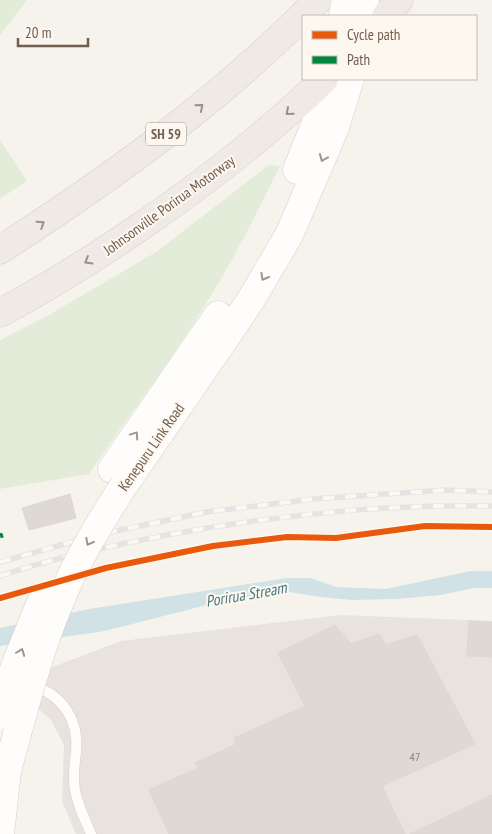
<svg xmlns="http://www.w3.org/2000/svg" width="492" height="834" viewBox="0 0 492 834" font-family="'PT Sans Narrow',sans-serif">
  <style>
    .industrial { fill: #e8e3de }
    .green { fill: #e3ecd9 }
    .water { fill: #d0e2e5 }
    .building { fill: #dfd9d3; stroke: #ded7d0 }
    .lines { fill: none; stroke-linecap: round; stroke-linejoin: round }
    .lane-casing { stroke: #d5d0cb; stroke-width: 11 }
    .secondary-casing { stroke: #d4cfc8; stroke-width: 29 }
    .highway-casing { stroke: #d5cec8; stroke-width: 29 }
    .lane { stroke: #fefdfc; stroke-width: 10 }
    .secondary { stroke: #fefdfc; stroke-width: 28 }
    .highway { stroke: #f0eae6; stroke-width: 28 }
    .rail-casing { stroke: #e5e3e4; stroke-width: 5.5 }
    .rail { stroke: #fdf8ef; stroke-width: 4; stroke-dasharray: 11; stroke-linecap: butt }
    .secondary-bridge-casing { stroke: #d4cfc8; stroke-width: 29; stroke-linecap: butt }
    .secondary-bridge { stroke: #fefdfc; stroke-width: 28 }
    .quiet { stroke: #00873e; stroke-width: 5; stroke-dasharray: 10 5; stroke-linecap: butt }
    .cycleway-casing { stroke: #fdf8ef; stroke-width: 9 }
    .cycleway { stroke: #e8590c; stroke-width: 6 }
    .oneway { stroke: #9e8e84 }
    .oneway2 { stroke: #a3958c }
    .labels { text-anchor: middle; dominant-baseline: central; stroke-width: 4; stroke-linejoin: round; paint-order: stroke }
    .number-label { font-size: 12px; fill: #907f73 }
    .shield { fill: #fdf8ef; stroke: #9c8c7f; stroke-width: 1 }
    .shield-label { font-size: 14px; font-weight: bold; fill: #725d4f }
    .street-label { font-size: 15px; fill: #725d4f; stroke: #fdf8ef }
    .water-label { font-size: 16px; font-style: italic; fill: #4b7783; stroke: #fdf8ef }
  </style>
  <rect width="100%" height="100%" fill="#f6f3ed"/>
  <!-- industrial -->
  <path class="industrial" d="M340 615 492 621V834H76L62 801 64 745 51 720 33 704 0 687 121 641Z"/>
  <!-- green -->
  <path class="green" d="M0 0H27L0 35Z
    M0 140 27 181 0 199Z
    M269 165 280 166C258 211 236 255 210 297 173 358 129 415 89 474L0 489V340L47 316 156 252Z"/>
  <!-- water -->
  <path class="water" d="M471 571H492V588H475L441 595 396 599 352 600 321 597 289 592 226 600 105 631 0 646V628L89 609 287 578H311L336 587 386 589Z"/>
  <!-- building -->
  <path class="building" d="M70 494 76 518 29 530 22 508Z
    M469 621 492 622V657L467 656Z
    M335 625 351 644 379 634 386 645 417 635 475 744 382 786 405 834H169L149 790 198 768 195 763 237 744 234 738 305 706 278 653Z
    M492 795V834H410Z"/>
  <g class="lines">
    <!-- lane casing -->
    <g class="lane-casing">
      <path id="lane" d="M30 686C55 690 74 712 76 737 78 751 73 765 74 779 74 798 84 817 91 834"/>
    </g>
    <!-- secondary casing -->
    <g class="secondary-casing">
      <path id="secondary" d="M343 16 346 0
        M363 16 365 0
        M297 170 317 120 328 79
        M112 469 218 315
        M124 485 230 331 252 298 289 235 334 130 350 79
        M0 834 7 771 17 734"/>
    </g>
    <!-- highway casing -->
    <g class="highway-casing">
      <path id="highway" d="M386 16 399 0
        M0 250C113 177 224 97 318 0
        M0 313C47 288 93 259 137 229 203 184 267 135 324 79"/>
    </g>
    <!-- lane -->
    <use href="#lane" class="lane"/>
    <!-- secondary -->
    <use href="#secondary" class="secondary"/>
    <!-- highway -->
    <use href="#highway" class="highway"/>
    <!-- rail casing -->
    <g class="rail-casing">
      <path id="rail" d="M0 562 97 535 206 512 313 499 446 490 492 492
        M0 576C56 557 114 545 173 534 278 515 385 504 492 506"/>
    </g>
    <!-- rail -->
    <use href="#rail" class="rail"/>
    <!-- secondary-bridge casing -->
    <g class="secondary-bridge-casing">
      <path id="secondary-bridge" d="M0 715 15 666 43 597
        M17 734C29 691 41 647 58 606 75 563 99 524 124 485"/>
    </g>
    <!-- secondary-bridge -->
    <use href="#secondary-bridge" class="secondary-bridge"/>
    <!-- quiet -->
    <path class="quiet" d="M0 536 3 535"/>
    <!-- cycleway casing -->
    <g class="cycleway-casing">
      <path id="cycleway" d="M0 598 106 568 213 546 287 537 336 538 425 526 492 527"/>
    </g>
    <!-- cycleway -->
    <use href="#cycleway" class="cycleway"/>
  </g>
  <!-- one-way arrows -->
  <defs><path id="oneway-chevron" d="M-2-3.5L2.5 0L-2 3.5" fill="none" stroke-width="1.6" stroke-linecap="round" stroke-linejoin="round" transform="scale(1.25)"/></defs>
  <g class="oneway">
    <use href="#oneway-chevron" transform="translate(200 107) rotate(-40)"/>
    <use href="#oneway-chevron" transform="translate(289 112) rotate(139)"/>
    <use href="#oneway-chevron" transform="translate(41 224) rotate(-33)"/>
    <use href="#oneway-chevron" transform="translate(88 261) rotate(149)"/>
  </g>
  <g class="oneway2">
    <use href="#oneway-chevron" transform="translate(323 158) rotate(112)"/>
    <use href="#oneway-chevron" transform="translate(264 277) rotate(120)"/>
    <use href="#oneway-chevron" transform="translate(135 435) rotate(-56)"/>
    <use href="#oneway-chevron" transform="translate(89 542) rotate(118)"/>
    <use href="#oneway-chevron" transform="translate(21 652) rotate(-69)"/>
  </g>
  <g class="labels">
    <!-- number labels -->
    <g class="number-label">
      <text x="415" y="756">47</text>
    </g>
    <!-- shield labels -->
    <rect class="shield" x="146" y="122.5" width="40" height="23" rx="4"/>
    <g class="shield-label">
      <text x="166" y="134">SH 59</text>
    </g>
    <!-- street labels -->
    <g class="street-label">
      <text transform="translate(169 205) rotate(-36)">Johnsonville Porirua Motorway</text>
      <text transform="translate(151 447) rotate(-55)">Kenepuru Link Road</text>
    </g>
    <!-- water labels -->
    <g class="water-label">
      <text transform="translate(246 594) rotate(-10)">Porirua Stream</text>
    </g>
  </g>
  <!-- legend -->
  <rect x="302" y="15" width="175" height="65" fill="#fdf8ef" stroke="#c5baaf"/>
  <rect x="312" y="31" width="25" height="8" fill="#e8590c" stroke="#c5baaf"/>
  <text x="347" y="40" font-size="15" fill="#725d4f">Cycle path</text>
  <rect x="312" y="56" width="25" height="8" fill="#00873e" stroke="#c5baaf"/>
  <text x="347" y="65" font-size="15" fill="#725d4f">Path</text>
  <!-- scale -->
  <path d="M18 38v8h70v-8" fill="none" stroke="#725d4f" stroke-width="2.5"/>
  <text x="25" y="38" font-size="15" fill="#725d4f" stroke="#fdf8ef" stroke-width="4" paint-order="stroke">20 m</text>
</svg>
